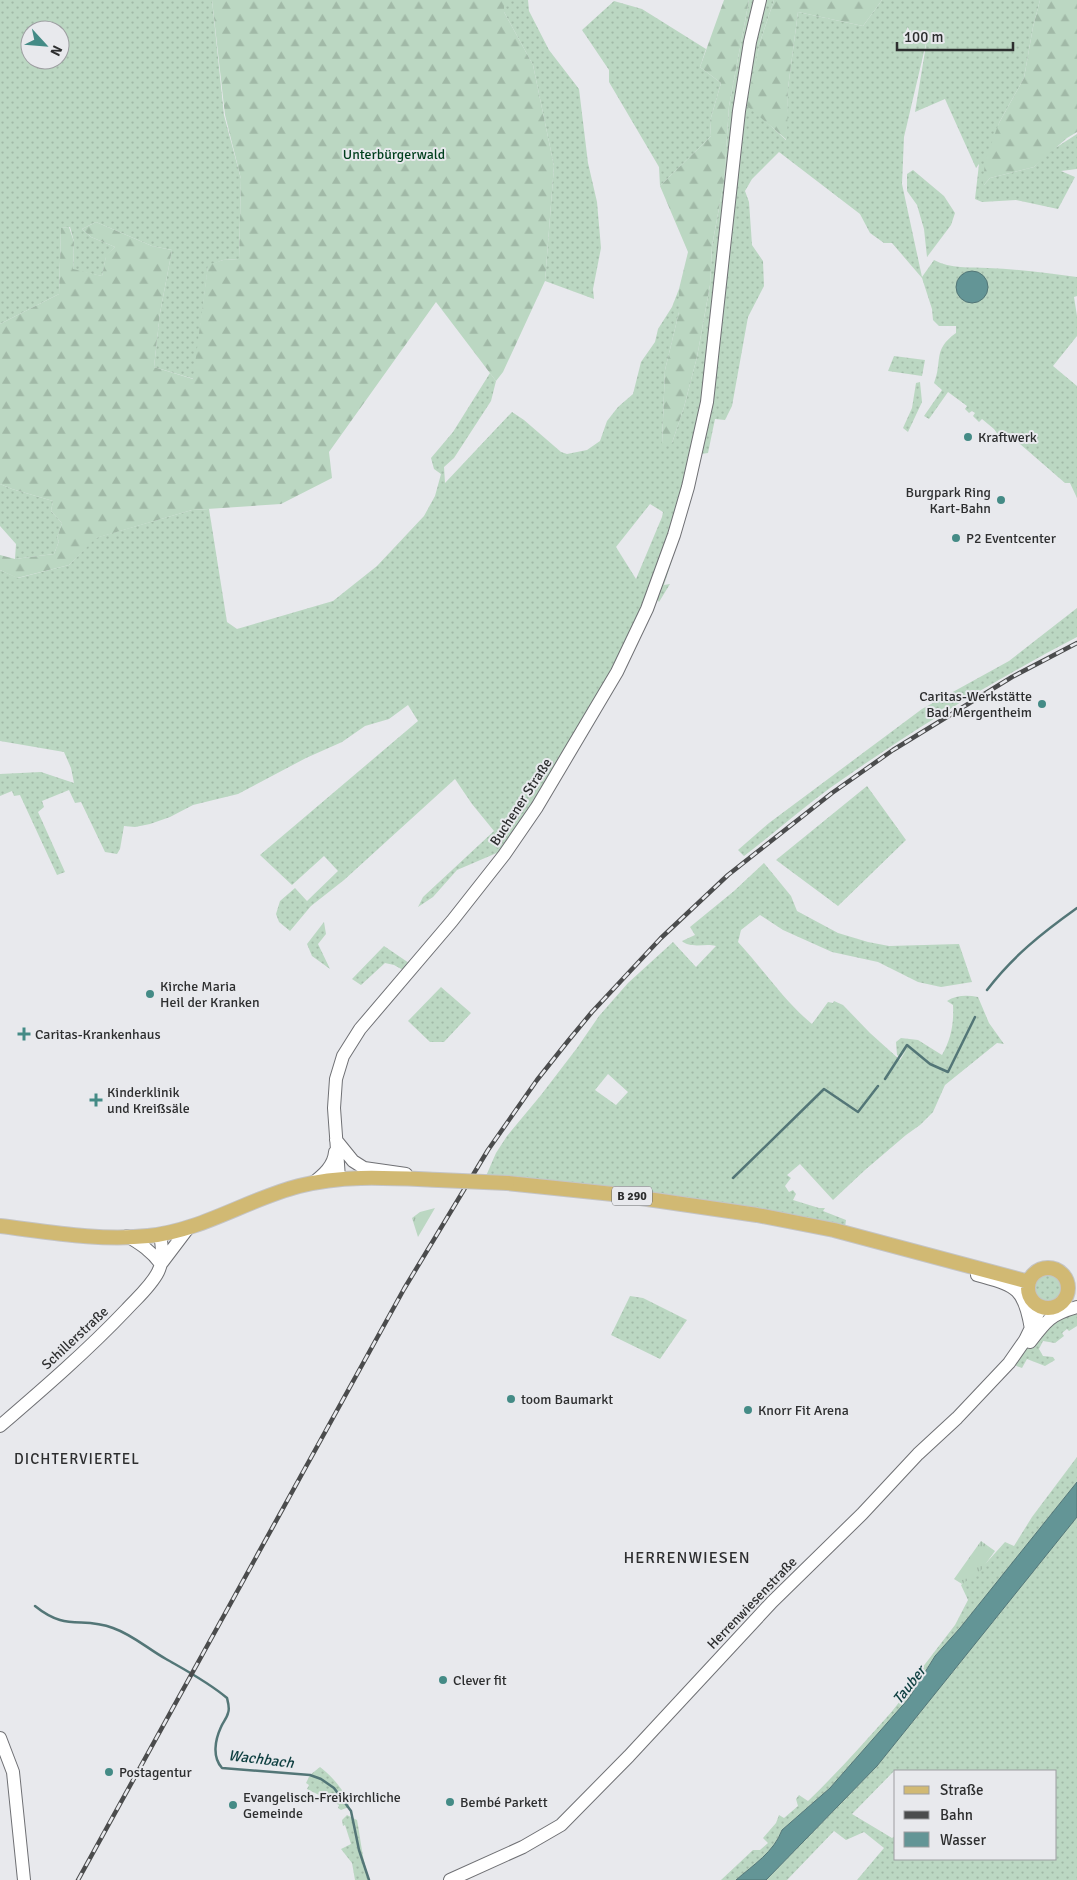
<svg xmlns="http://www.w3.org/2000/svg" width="1077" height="1880" viewBox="0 0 1077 1880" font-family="Signika,sans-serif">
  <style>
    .grass { fill: url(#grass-dots); fill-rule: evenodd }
    .forest { fill: url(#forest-firs) }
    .park { fill: url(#park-tufts) }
    .water { fill: #639596; stroke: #537677 }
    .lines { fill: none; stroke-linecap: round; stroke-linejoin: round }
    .stream { stroke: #537677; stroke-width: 2.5 }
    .secondary-casing { stroke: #6f7074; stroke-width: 14 }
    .primary-casing { stroke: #c4c4c5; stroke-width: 16 }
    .secondary { stroke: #fff; stroke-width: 12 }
    .primary { stroke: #d1b973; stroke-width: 14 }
    .rail-casing { stroke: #4b4c4d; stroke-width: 4.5 }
    .rail { stroke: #e8e9ed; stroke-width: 2.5; stroke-dasharray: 8; stroke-linecap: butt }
    .primary-bridge-casing { stroke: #c4c4c5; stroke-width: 16; stroke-linecap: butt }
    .primary-bridge { stroke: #d1b973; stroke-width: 14 }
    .poi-dot { fill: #448b86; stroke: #e8e9ed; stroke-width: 2 }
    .labels { text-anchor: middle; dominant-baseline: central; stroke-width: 4; stroke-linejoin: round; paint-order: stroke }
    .shield { fill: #e8e9ed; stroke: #656668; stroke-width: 1 }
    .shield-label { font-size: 12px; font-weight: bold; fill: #2d2e2f }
    .park-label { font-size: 14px; fill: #003f1d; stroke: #e8e9ed }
    .poi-label { font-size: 14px; fill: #2d2e2f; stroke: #e8e9ed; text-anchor: start }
    .street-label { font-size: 14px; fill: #2d2e2f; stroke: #e8e9ed }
    .neighbourhood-label { font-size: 15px; letter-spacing: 1px; fill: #2d2e2f; stroke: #e8e9ed }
    .water-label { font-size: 15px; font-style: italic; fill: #0e3f40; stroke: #e8e9ed }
    .quarter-label { font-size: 16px; letter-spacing: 1px; fill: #2d2e2f; stroke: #e8e9ed }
  </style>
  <defs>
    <pattern id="grass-dots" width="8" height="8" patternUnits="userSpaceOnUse" patternTransform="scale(1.25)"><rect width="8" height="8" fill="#bbd7c2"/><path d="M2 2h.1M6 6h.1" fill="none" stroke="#a1b9a7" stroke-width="1.8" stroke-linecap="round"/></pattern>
    <pattern id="forest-firs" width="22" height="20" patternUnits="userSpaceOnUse" patternTransform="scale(1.25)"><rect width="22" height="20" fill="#bbd7c2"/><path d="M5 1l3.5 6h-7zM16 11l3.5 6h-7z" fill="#a1b9a7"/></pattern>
    <pattern id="park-tufts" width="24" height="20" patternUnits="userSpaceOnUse" patternTransform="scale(1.25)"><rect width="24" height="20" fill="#bbd7c2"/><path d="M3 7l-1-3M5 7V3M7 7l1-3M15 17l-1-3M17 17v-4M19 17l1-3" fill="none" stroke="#a1b9a7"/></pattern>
  </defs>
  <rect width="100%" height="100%" fill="#e8e9ed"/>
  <!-- grass -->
  <path class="grass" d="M0 0H212L224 115 241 179 239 259 223 260 208 266 194 379 154 367 160 313 172 250 152 246 96 222 82 229 91 237 115 247 106 257 102 276 73 270 74 242 70 227 61 228 59 294 0 324ZM30 30H60V60H30Z
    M504 0H528L529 11 549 50 579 89 588 163 597 202 601 248 593 289 594 299 545 281 554 166 533 65 504 12Z
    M749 0H774L760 42 748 105 786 140 788 88 798 12 863 26 882 0H1040L1033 27 1024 78 999 123 984 185 990 178 1034 167 1049 152 1077 134V169L1061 171 1075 177 1058 209 1016 200 982 202 975 199 979 164 976 168 945 99 915 112 927 39 904 137 902 184 922 277 934 260C951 269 970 267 988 268 1018 269 1047 273 1077 277V296L1074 297 1077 316V336L1053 366 1077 386V498L1070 483H1065L1012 437 1001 439 994 429 982 419 979 422 973 416 975 413 972 411 969 413 965 409 967 406 948 392 929 419 924 416 942 390 934 383C943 361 932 350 956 333V326H939L933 320 932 309 922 278 892 243H884L870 233 860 214 779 152 752 179 745 191 749 202 752 245 763 261 764 286 748 317 732 406 725 420 715 419 708 453 701 454 690 503 664 585 670 584 659 602 653 594 580 737 499 852 457 870 433 897 418 907 423 897 494 831 472 804 455 779 344 880 311 906 290 931 279 922 276 914 280 901 295 888 307 901 338 871 324 856 292 885 260 855 418 721 408 705 389 719 365 726 342 742 306 758 238 794 193 805 170 817 150 824 135 827 124 826 120 849 117 854 105 852 81 802 75 803 69 790 42 801 44 807 38 812 65 872 57 875 20 795 14 796 12 791 0 796V774L41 772 74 783 71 768 64 752 0 741V570L18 578 69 565 95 538 192 510 209 509 227 622 237 629 333 601 377 566 424 516 435 496 441 474 434 469 431 458 453 432 490 373 496 381 491 401 454 458 444 467 445 483 512 412 524 420 561 452 567 454 587 450 600 441 607 421 618 407 633 394 641 362 655 342 658 329 672 307 679 289V312L665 370 662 443H672L684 407 697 357 710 285 712 246 724 181 729 106ZM650 504 663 512 662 517 636 579 616 547Z
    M614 1 642 9 706 49 700 67 721 83 710 121 711 136 660 186 659 167 609 82V70L582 30Z
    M913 170 944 196 955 213 951 225 927 257 924 229 917 205 907 191V174Z
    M894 356 925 360 922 376 888 371Z
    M920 382 922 402 908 432 903 428 912 408 916 383Z
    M0 484 12 489 53 501 51 511 62 523 57 538 59 541 54 554 15 559 16 544 0 526Z
    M1077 608V637C991 682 909 732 830 788 801 809 773 834 744 856L738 850 769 823 922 709 1009 661Z
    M867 786 906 840 838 906 776 860Z
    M764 863 791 896 797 911 838 933 868 942 889 946 959 944 972 982 941 987 918 982 878 962 832 952 783 930 760 915 741 930 738 942C763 969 784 1001 812 1024L828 1002 833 1003 834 1001 843 1005 870 1033 900 1060 907 1049 901 1057 897 1055 896 1042 901 1038 918 1040 942 1055C951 1039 954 1024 953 1005L947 1001C956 995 967 995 978 997L989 1023 1004 1044 997 1043 945 1085 933 1112 920 1125 906 1135 865 1170 833 1200 800 1164 787 1175 791 1178 785 1186 789 1192 793 1190 796 1194 793 1200 819 1208H825L823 1211 846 1220 845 1227 486 1176 496 1153 507 1136 541 1095 577 1048 599 1016 628 983 673 942 696 967 716 946C705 943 691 949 682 941L695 935 690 927 734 891ZM608 1074 628 1092 616 1105 595 1090Z
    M324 922 326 934 318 944 330 969 312 956 307 944Z
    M384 946 409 963 403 970 394 965 385 963 361 985 352 979Z
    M441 987 471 1013 444 1042H430L408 1021Z
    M1028 1288a20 20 0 1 1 40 0a20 20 0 1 1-40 0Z
    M630 1296 643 1298 687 1320 660 1359 611 1335Z
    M1077 1307V1326L1069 1331 1067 1329 1062 1333 1064 1336 1055 1343 1043 1341 1039 1349 1043 1356 1053 1357 1055 1360 1045 1366 1027 1359 1022 1368 1009 1363 1039 1330Z
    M1077 1457V1482L960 1628 934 1657 909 1698 830 1788 782 1830C774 1852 753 1865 736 1880H721L753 1850H760L768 1843 763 1838 776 1823 779 1815 784 1818 798 1806 796 1799 799 1795 808 1801C835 1775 861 1746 887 1717 899 1704 908 1688 922 1677V1668L955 1625 968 1600 961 1585 987 1562 1005 1542 1014 1546 1032 1517Z
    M1077 1517V1880H857L884 1848 864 1832 846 1840 834 1831 787 1880H766L877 1766ZM894 1771 896 1775V1771H1056V1859H896V1835L892 1838 852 1814Z
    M320 1767C330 1774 349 1795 349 1807L341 1810 338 1808 339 1805 307 1789 309 1785 306 1783 310 1775Z
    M347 1815 357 1820C361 1840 362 1861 370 1880H355L352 1863 341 1849 351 1844 345 1825 343 1826 342 1820Z"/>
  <!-- forest -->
  <path class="forest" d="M212 0H504V12L533 65 554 166 545 281 503 372 496 381 436 302 329 452 332 478 281 504 192 510 96 538 69 565 17 578 0 570V555L15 559 54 554 59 541 57 538 62 523 51 511 53 501 12 489 0 484V324L59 294 61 228 69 227 74 242 73 269 102 276 106 256 115 247 91 237 82 229 96 222 152 246 172 250 160 313 154 367 193 379 208 265 223 260 239 259 241 179 225 115Z
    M724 0H749L729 106 724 181 712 246 710 285 697 357 684 407 672 443 662 444 665 370 679 312V289L688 252 660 186 711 136 710 121 721 83 700 67Z
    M774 0H882L863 26 798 12 788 88 787 140 747 106 760 42Z
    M1040 0H1077V132L1067 138 1034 167 990 178 983 186 985 160 999 123 1024 78 1033 27Z"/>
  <!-- park -->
  <path class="park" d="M435 1208 418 1237 412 1218 420 1212Z
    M981 1541 995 1551 979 1573 962 1584 954 1579Z"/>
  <!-- water -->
  <path class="water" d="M956 287a16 16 0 1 1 32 0a16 16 0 1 1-32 0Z
    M1077 1482V1517L877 1766 766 1880H736C753 1865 774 1852 782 1830L830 1788 909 1698 935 1656 960 1628Z"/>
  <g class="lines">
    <!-- stream -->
    <path class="stream" d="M987 990C1013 956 1042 933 1077 908
      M885 1079 907 1045 930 1064 948 1072 975 1017
      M733 1178 824 1089 858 1112 878 1086
      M35 1606C67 1632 81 1616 113 1628 133 1635 148 1649 166 1659 187 1671 208 1682 227 1698 228 1702 230 1709 228 1713 227 1718 223 1722 221 1727 215 1740 212 1757 222 1768L310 1775 321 1779 334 1788 351 1811 359 1850 369 1880"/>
    <!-- secondary casing -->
    <g class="secondary-casing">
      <path id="secondary" d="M336 1140 353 1161 364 1168 406 1174
        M339 1178 334 1108 336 1079 343 1056 360 1029 452 921 504 855 537 807 617 672 647 609 674 535 688 487 707 402 739 111 750 42 760 0
        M313 1183C323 1175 334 1166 335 1152
        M127 1236C141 1244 151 1251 161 1264
        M161 1264 189 1227
        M977 1275C1015 1286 1024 1286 1031 1329
        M1030 1342C1046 1321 1051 1314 1077 1307
        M0 1426C43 1389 87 1351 126 1310 137 1298 151 1286 158 1272 164 1260 162 1246 160 1234
        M0 1738 13 1772 24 1880
        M450 1880 523 1847 561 1825 629 1756 772 1602 862 1514 918 1454 957 1418 1009 1363 1025 1340 1041 1307"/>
    </g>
    <!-- primary casing -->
    <g class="primary-casing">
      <path id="primary" d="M507 1183 613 1194 757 1215 834 1230 1029 1282
        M0 1226C49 1232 99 1241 148 1236 201 1231 248 1199 299 1186 345 1174 392 1178 439 1180
        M1028 1288a20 20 0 1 1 40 0a20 20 0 1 1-40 0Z"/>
    </g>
    <!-- secondary -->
    <use href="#secondary" class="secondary"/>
    <!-- primary -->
    <use href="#primary" class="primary"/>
    <!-- rail casing -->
    <g class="rail-casing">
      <path id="rail" d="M78 1880 404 1289 488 1150 537 1080 568 1041 592 1012 661 938 728 875 752 856 832 793 893 750 1012 677 1077 643"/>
    </g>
    <!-- rail -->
    <use href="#rail" class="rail"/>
    <!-- primary-bridge casing -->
    <g class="primary-bridge-casing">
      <path id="primary-bridge" d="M439 1180 507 1183"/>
    </g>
    <!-- primary-bridge -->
    <use href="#primary-bridge" class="primary-bridge"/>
  </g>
  <!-- markers -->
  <g class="poi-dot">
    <circle cx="968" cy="437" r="5"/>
    <circle cx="1001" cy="500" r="5"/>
    <circle cx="956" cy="538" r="5"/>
    <circle cx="1042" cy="704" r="5"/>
    <circle cx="150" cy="994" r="5"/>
    <path d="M21.5 1026.5h5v5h5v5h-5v5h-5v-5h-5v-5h5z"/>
    <path d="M93.5 1092.5h5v5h5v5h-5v5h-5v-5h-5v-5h5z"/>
    <circle cx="511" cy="1399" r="5"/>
    <circle cx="748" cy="1410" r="5"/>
    <circle cx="443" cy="1680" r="5"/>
    <circle cx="109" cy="1772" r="5"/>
    <circle cx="450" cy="1802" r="5"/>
    <circle cx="233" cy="1805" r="5"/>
  </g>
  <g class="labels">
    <!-- shield labels -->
    <rect class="shield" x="612" y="1186.5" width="40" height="19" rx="4"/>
    <g class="shield-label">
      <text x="632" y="1196">B 290</text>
    </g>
    <!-- park labels -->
    <g class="park-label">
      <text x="394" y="154">Unterbürgerwald</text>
    </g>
    <!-- poi labels -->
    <g class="poi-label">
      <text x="978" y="437">Kraftwerk</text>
      <text x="991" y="492" text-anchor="end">Burgpark Ring<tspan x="991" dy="16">Kart-Bahn</tspan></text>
      <text x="966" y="538">P2 Eventcenter</text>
      <text x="1032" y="696" text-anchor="end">Caritas-Werkstätte<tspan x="1032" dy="16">Bad Mergentheim</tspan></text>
      <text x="160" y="986">Kirche Maria<tspan x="160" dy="16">Heil der Kranken</tspan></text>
      <text x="35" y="1034">Caritas-Krankenhaus</text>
      <text x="107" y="1092">Kinderklinik<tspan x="107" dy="16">und Kreißsäle</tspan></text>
      <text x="521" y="1399">toom Baumarkt</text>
      <text x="758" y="1410">Knorr Fit Arena</text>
      <text x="453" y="1680">Clever fit</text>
      <text x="119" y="1772">Postagentur</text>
      <text x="243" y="1797">Evangelisch-Freikirchliche<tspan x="243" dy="16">Gemeinde</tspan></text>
      <text x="460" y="1802">Bembé Parkett</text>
    </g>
    <!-- street labels -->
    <g class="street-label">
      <text transform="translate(521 802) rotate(-57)">Buchener Straße</text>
      <text transform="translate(75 1338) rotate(-43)">Schillerstraße</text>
      <text transform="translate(752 1603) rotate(-46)">Herrenwiesenstraße</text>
    </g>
    <!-- neighbourhood labels -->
    <g class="neighbourhood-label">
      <text x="77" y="1459">DICHTERVIERTEL</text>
    </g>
    <!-- water labels -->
    <g class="water-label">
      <text transform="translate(909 1685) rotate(-52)">Tauber</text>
      <text transform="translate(261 1759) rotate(7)">Wachbach</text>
    </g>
    <!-- quarter labels -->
    <g class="quarter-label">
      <text x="687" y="1558">HERRENWIESEN</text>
    </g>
  </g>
  <!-- legend -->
  <rect x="894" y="1770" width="162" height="90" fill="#e8e9ed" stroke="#9d9ea1"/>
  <rect x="904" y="1786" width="25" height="8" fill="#d1b973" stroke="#9d9ea1"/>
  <text x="940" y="1795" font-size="15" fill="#2d2e2f">Straße</text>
  <rect x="904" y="1811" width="25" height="8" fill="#4b4c4d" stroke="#9d9ea1"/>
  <text x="940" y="1820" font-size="15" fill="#2d2e2f">Bahn</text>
  <rect x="904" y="1832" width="25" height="15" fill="#639596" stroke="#9d9ea1"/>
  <text x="940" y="1845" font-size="15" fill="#2d2e2f">Wasser</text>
  <!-- north arrow -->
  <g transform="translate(45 45) rotate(116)"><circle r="24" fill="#e8e9ed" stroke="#9d9ea1"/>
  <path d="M0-4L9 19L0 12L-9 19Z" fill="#448b86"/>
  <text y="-8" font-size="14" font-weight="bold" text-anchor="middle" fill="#2d2e2f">N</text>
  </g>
  <!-- scale -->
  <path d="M897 42v8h116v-8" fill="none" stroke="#2d2e2f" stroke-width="2.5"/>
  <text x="904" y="42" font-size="15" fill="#2d2e2f" stroke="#e8e9ed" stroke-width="4" paint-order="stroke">100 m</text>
</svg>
